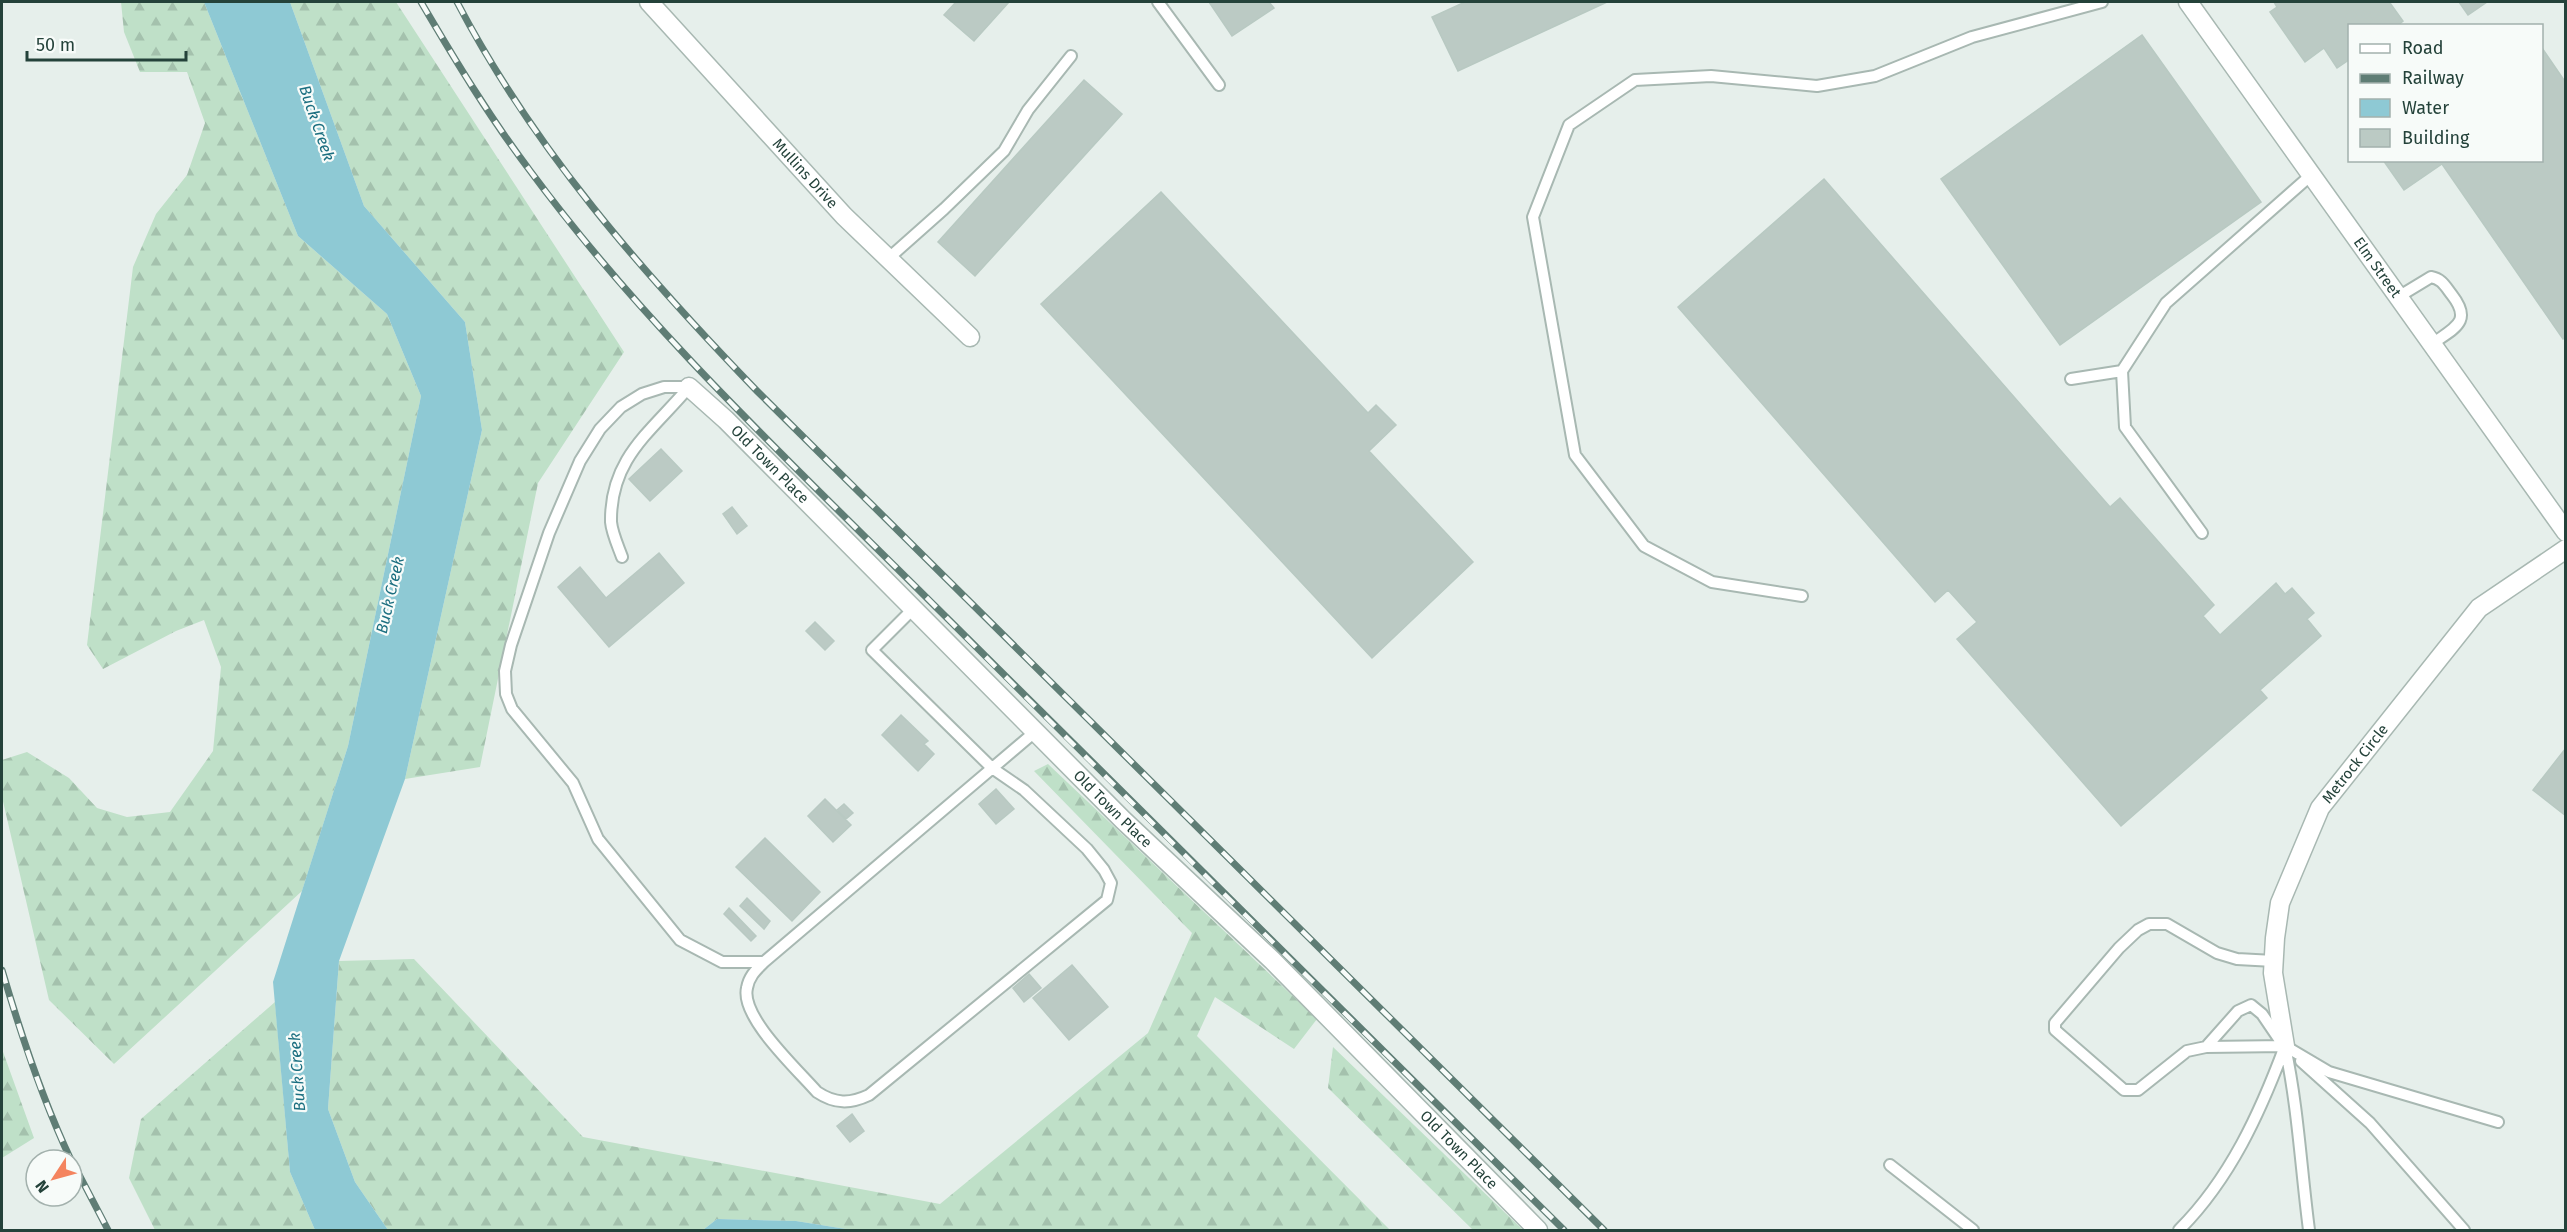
<svg xmlns="http://www.w3.org/2000/svg" width="2567" height="1232" viewBox="0 0 2567 1232" font-family="'Fira Sans',sans-serif">
  <style>
    .forest { fill: url(#forest-firs) }
    .water { fill: #8ec9d4 }
    .building { fill: #bbcac4; stroke: #b8c9c2; stroke-width: 1.5 }
    .lines { fill: none; stroke-linecap: round; stroke-linejoin: round }
    .lane-casing { stroke: #a8b8b2; stroke-width: 14 }
    .street-casing { stroke: #a8b8b2; stroke-width: 21 }
    .lane { stroke: #fff; stroke-width: 10 }
    .street { stroke: #fff; stroke-width: 18 }
    .rail-casing { stroke: #5f7d75; stroke-width: 7 }
    .rail { stroke: #f7fbf9; stroke-width: 4.5; stroke-dasharray: 14; stroke-linecap: butt }
    .labels { text-anchor: middle; dominant-baseline: central; stroke-width: 4.5; stroke-linejoin: round; paint-order: stroke }
    .street-label { font-size: 15px; fill: #24423a; stroke: #f7fbf9 }
    .water-label { font-size: 16px; font-style: italic; fill: #1c6f80; stroke: #f7fbf9 }
  </style>
  <defs>
    <pattern id="forest-firs" width="22" height="20" patternUnits="userSpaceOnUse" patternTransform="scale(1.5)"><rect width="22" height="20" fill="#bfe0c8"/><path d="M5 1l3.5 6h-7zM16 11l3.5 6h-7z" fill="#a4c1ad"/></pattern>
  </defs>
  <rect width="100%" height="100%" fill="#e6efeb"/>
  <!-- forest -->
  <path class="forest" d="M121 2H204L298 236 387 314 421 396 348 746 302 891 114 1064 49 1000 2 797V760L27 752 69 778 97 808 127 817 170 812 213 751 221 667 204 620 176 631 103 669 87 645 133 267 156 214 187 175 205 123 187 72H140L124 32Z
    M290 2H396L624 352 538 483 480 767 405 779 482 430 465 322 364 206Z
    M1048 764 1317 1019 1294 1049 1215 997 1197 1036 1390 1230H852L796 1221 717 1219 703 1230H388L355 1182 328 1109 339 961 414 959 583 1137 940 1204 1148 1033 1192 933 1034 771Z
    M275 1002 290 1172 315 1230H155L129 1178 141 1119Z
    M1333 1047 1523 1230H1473L1328 1088Z
    M2 1049 34 1138 2 1158Z"/>
  <!-- water -->
  <path class="water" d="M204 2H290L364 206 465 322 482 430 405 779 339 961 328 1109 355 1182 388 1230H315L290 1172 273 982 348 746 421 396 387 314 298 236Z
    M717 1219 796 1221 852 1230H703Z"/>
  <!-- building -->
  <path class="building" d="M956 2H1009L974 41 944 15Z
    M1209 2H1269L1274 8 1232 36Z
    M1465 2H1607L1458 71 1432 17Z
    M2274 2H2392L2390 3 2403 21 2397 26H2350V59L2337 68 2324 48 2305 62 2270 12 2277 7Z
    M2459 2H2487L2468 15Z
    M2142 35 2261 202 2060 345 1941 179Z
    M2542 48 2566 83V337L2563 339 2442 164 2404 190 2383 160H2542Z
    M1084 80 1122 114 975 276 938 242Z
    M1824 179 2110 507 2120 498 2214 605 2203 616 2220 635 2276 583 2285 594 2292 588 2314 613 2307 619 2321 636 2260 690 2267 698 2121 826 1957 639 1977 622 1948 590 1935 602 1678 307Z
    M1161 192 1368 413 1376 405 1396 425 1369 451 1473 562 1372 658 1041 304Z
    M661 449 682 471 650 501 629 479Z
    M732 507 747 526 737 534 723 514Z
    M659 553 684 583 609 647 558 587 580 567 606 598Z
    M815 622 834 641 825 650 806 631Z
    M901 715 928 741 924 744 934 754 918 771 882 735Z
    M2566 748V816L2533 790Z
    M996 789 1014 809 996 824 979 804Z
    M825 799 851 825 833 842 808 816Z
    M844 804 853 813 846 819 837 810Z
    M765 838 820 892 792 921 736 867Z
    M747 898 770 921 764 929 740 906Z
    M729 908 756 936 751 941 724 914Z
    M1072 965 1108 1007 1069 1040 1033 998Z
    M1029 974 1041 988 1024 1002 1013 988Z
    M852 1114 864 1131 850 1142 837 1126Z"/>
  <g class="lines">
    <!-- lane casing -->
    <g class="lane-casing">
      <path id="lane" d="M1158 2 1219 85
        M890 257 944 209 1004 151 1028 110 1071 56
        M2398 297 2431 277C2442 279 2445 286 2452 295 2473 322 2454 328 2432 344
        M2071 379 2122 371
        M689 387H664L642 394 621 407 600 429 580 461 549 533 511 645 505 671 506 694 512 709 573 783 598 839 680 940 722 962H764L1036 731
        M2202 533 2125 427 2122 371 2166 303 2310 176
        M622 557C618 546 612 533 611 522 610 458 651 432 689 387
        M1802 596 1712 582 1644 546 1575 455 1533 217 1569 125 1635 80 1711 76 1817 86 1875 76 1972 37 2102 2
        M2274 961 2237 959 2217 953 2167 924H2149L2138 930 2119 948 2055 1023V1030L2124 1090H2138L2187 1051 2206 1047 2285 1046 2329 1072 2498 1122
        M764 962C756 970 749 976 747 988 740 1017 798 1070 817 1092 835 1104 850 1104 869 1095L1107 900 1111 883 1104 870 1087 849 1024 790 992 768 872 650 913 609
        M2206 1047 2238 1011 2251 1005 2262 1014 2281 1042
        M2285 1047C2298 1107 2301 1169 2309 1230
        M2301 1061 2370 1123 2464 1230
        M1890 1165 1973 1230
        M2179 1230C2230 1179 2260 1113 2285 1046"/>
    </g>
    <!-- street casing -->
    <g class="street-casing">
      <g id="street">
        <path id="s1" d="M649 2 844 216 970 337"/>
        <path id="s2" d="M2188 2 2566 532"/>
        <path id="s3" d="M689 387 726 420 1123 820 1272 960 1538 1230"/>
        <path id="s4" d="M2285 1046 2273 973 2275 938 2280 903 2320 808 2479 608 2566 549"/>
      </g>
    </g>
    <!-- lane -->
    <use href="#lane" class="lane"/>
    <!-- street -->
    <use href="#street" class="street"/>
    <!-- rail casing -->
    <g class="rail-casing">
      <path id="rail" d="M421 2C455 60 490 118 531 172 650 333 799 470 940 611 1147 819 1356 1024 1564 1230
        M457 2C534 149 642 272 757 391L1604 1230
        M2 970C21 1035 42 1099 71 1160
        M72 1161 108 1230"/>
    </g>
    <!-- rail -->
    <use href="#rail" class="rail"/>
  </g>
  <g class="labels">
    <!-- street labels -->
    <g class="street-label">
      <text stroke="none"><textPath href="#s1" startOffset="232">Mullins Drive</textPath></text>
      <text stroke="none"><textPath href="#s2" startOffset="326">Elm Street</textPath></text>
      <text stroke="none"><textPath href="#s3" startOffset="112">Old Town Place</textPath></text>
      <text stroke="none"><textPath href="#s4" startOffset="304">Metrock Circle</textPath></text>
      <text stroke="none"><textPath href="#s3" startOffset="598">Old Town Place</textPath></text>
      <text stroke="none"><textPath href="#s3" startOffset="1084">Old Town Place</textPath></text>
    </g>
    <!-- water labels -->
    <g class="water-label">
      <text transform="translate(317 123) rotate(71)">Buck Creek</text>
      <text transform="translate(390 595) rotate(-77)">Buck Creek</text>
      <text transform="translate(297 1072) rotate(-94)">Buck Creek</text>
    </g>
  </g>
  <!-- border -->
  <rect width="2567" height="1232" fill="none" stroke="#24423a" stroke-width="6"/>
  <!-- legend -->
  <rect x="2348" y="24" width="195" height="138" fill="#f7fbf9" stroke="#a3b1ad" stroke-width="1.5"/>
  <rect x="2360" y="44" width="30" height="9" fill="#ffffff" stroke="#a3b1ad" stroke-width="1.5"/>
  <text x="2402" y="54" font-size="18" fill="#24423a">Road</text>
  <rect x="2360" y="74" width="30" height="9" fill="#5f7d75" stroke="#a3b1ad" stroke-width="1.5"/>
  <text x="2402" y="84" font-size="18" fill="#24423a">Railway</text>
  <rect x="2360" y="99" width="30" height="18" fill="#8ec9d4" stroke="#a3b1ad" stroke-width="1.5"/>
  <text x="2402" y="114" font-size="18" fill="#24423a">Water</text>
  <rect x="2360" y="129" width="30" height="18" fill="#bbcac4" stroke="#a3b1ad" stroke-width="1.5"/>
  <text x="2402" y="144" font-size="18" fill="#24423a">Building</text>
  <!-- north arrow -->
  <g transform="translate(54 1178) rotate(234)"><circle r="28" fill="#f7fbf9" stroke="#a3b1ad" stroke-width="1.5"/>
  <path d="M0-4.5L10 22L0 15L-10 22Z" fill="#f4845f"/>
  <text y="-9" font-size="16" font-weight="bold" text-anchor="middle" fill="#24423a">N</text>
  </g>
  <!-- scale -->
  <path d="M27 51v9h159v-9" fill="none" stroke="#24423a" stroke-width="3"/>
  <text x="36" y="51" font-size="18" fill="#24423a" stroke="#f7fbf9" stroke-width="4.5" paint-order="stroke">50 m</text>
</svg>
